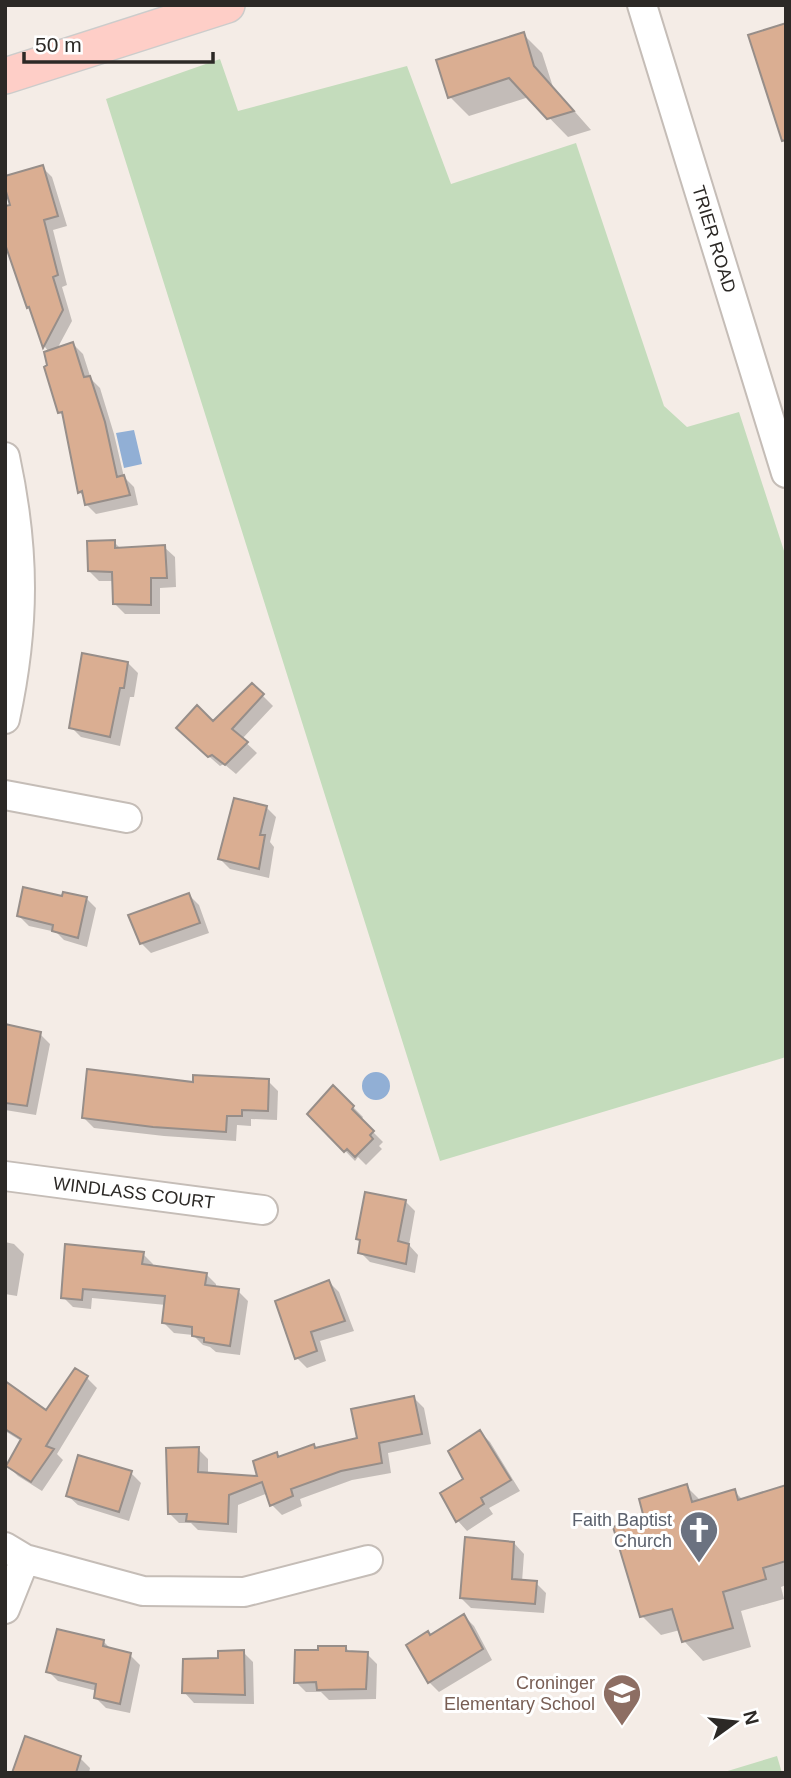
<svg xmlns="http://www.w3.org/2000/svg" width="791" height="1778" viewBox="0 0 791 1778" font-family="Arial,sans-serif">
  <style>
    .green { fill: #c4dcbc }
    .water { fill: #91afd5 }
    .shadow { fill: #0003 }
    .building { fill: #daae92; stroke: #978e89; stroke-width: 2 }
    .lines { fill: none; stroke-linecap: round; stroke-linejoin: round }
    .minor-casing { stroke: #c5bdb7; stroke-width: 32 }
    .major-casing { stroke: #cccccb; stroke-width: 38 }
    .minor { stroke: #fff; stroke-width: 28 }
    .major { stroke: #fecec7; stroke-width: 35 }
    .labels { text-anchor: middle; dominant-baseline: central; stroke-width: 6; stroke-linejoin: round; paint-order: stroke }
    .street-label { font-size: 18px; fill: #2c2926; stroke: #fff }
    .worship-label { font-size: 18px; fill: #5b616d; stroke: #fff; text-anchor: end }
    .education-label { font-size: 18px; fill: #785e54; stroke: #fff; text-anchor: end }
  </style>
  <rect width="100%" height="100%" fill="#f4ece6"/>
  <!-- green -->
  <path class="green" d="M220 59 238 111 407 66 451 184 576 143 664 406 687 427 739 412 786 557V1057L440 1161 106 99Z
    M777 1756 782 1773H721Z"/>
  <!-- water -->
  <path class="water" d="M134 430 142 464 124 468 116 433Z
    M362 1086a14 14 0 1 1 28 0a14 14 0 1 1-28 0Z"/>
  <!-- shadow -->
  <path class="shadow" d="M523 34 542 53 553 87 591 130 568 137 529 97 469 116 450 97Z
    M42 167 52 177 67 226 53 230 67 285 62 287 72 321 57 349 73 344 83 354 91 379 100 388 114 434 124 477 134 487 138 505 96 514 86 504 85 497 79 492 65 417 60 412 49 366V352L45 347 33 312 28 307 13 206Z
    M114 542 121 549 164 547 175 557 176 587 160 588V614H125L115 604 114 581H99L89 571Z
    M128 663 138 673 134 697H130L120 746 81 737 71 727Z
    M252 685 273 706 242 739 257 753 236 774 224 764 220 766 188 738 213 724Z
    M266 807 276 817 270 842 274 847 269 878 230 869 220 859Z
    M189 895 199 905 209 933 151 953 141 943Z
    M63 898H86L96 908 87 947 64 940 56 932 29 926 19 916Z
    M5 1026 40 1034 50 1044 36 1115 5 1110Z
    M268 1081 278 1091 277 1120 251 1119V1126L237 1125 236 1141 164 1136 94 1128 84 1118 194 1084Z
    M333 1087 363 1117 361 1120 383 1142 379 1146 382 1149 366 1165 358 1157 355 1161 309 1114Z
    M405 1201 415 1211 409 1245 418 1255 415 1273 370 1262 360 1252 361 1242 358 1239Z
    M5 1242 14 1244 24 1254 17 1296 5 1294Z
    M143 1254 153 1264 152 1267 206 1274 216 1284V1288L238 1291 248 1301 240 1355 216 1352 210 1347 203 1345 193 1335 174 1333 164 1323 166 1305 92 1298 91 1309 73 1307 63 1297Z
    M329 1282 339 1292 354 1331 320 1341 326 1361 307 1368 297 1358Z
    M87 1378 97 1388 57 1454 63 1460 42 1491 18 1476 8 1466 21 1441 5 1431V1394L46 1412Z
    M414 1398 424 1408 431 1444 388 1453 391 1473 352 1480 300 1499 302 1506 282 1515 272 1505 268 1493 238 1505 237 1533 198 1530 191 1523H179L169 1513 198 1449 208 1459V1475L259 1478 276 1454 280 1458 359 1439Z
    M480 1432 490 1442 520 1491 489 1508 493 1514 467 1531 458 1521 466 1479Z
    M131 1473 141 1483 129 1521 78 1505 68 1496Z
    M686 1486 701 1501 734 1491 743 1500 786 1487V1585L781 1587 784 1599 741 1611 751 1647 703 1661 684 1641 680 1630 661 1635 642 1616 647 1519Z
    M514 1543 524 1554 522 1582 536 1583 546 1593 544 1613 471 1608 461 1598Z
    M464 1616 474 1626 492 1660 439 1692 429 1682 431 1637Z
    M103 1641 112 1650 130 1655 140 1665 130 1713 106 1708 96 1698 97 1691 58 1681 48 1671Z
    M345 1647 351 1653 367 1654 377 1664 376 1699 329 1700 321 1692H306L296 1682Z
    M243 1652 253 1662 254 1704 194 1703 184 1692Z
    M80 1758 90 1768 89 1773H14Z"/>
  <!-- building -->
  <path class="building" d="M786 23V140L782 141 748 35Z
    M524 32 534 66 574 111 547 119 509 78 448 98 436 60Z
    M43 165 58 216 44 220 58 275 53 277 63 310 43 348 29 307 27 308 5 244V206L10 205 5 188V176Z
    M73 342 84 377 90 376 105 422 117 477 124 475 130 495 85 505 82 491 78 493 62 412 58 413 44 367 47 365 44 352Z
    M115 540V548L165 545 167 578H151V605L113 604 112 572 88 571 87 541Z
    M82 653 128 662 124 688H120L110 737 69 728Z
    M252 683 264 694 232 729 248 742 225 765 212 755 208 757 176 728 197 705 213 721Z
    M234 798 267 806 260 835H265L259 869 218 859Z
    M23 887 62 896 63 892 87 897 78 938 52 931 53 925 17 916Z
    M189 893 200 923 140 944 128 915Z
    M5 1024 41 1032 27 1106 5 1103Z
    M87 1069 193 1082V1075L269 1079 268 1111 242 1110V1116H227L226 1132 153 1127 82 1118Z
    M333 1085 354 1106 352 1109 374 1131 370 1135 373 1139 355 1157 347 1149 344 1152 307 1114Z
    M365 1192 406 1200 398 1241 409 1244 406 1264 358 1253 360 1240 356 1239Z
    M65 1244 144 1252 142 1264 207 1273 205 1285 239 1289 230 1346 204 1342V1338L192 1336V1327L162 1323 165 1296 83 1289 82 1300 61 1298Z
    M329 1280 345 1321 311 1332 317 1351 295 1359 275 1301Z
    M75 1368 88 1376 46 1446 54 1449 31 1482 6 1466 21 1439 5 1429V1381L46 1410Z
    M414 1396 422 1434 379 1443 382 1463 341 1471 291 1489 293 1496 270 1506 262 1482 229 1495 228 1524 186 1521 187 1514H168L166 1448 199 1447 198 1472 257 1476 253 1461 277 1452 278 1457 314 1444 315 1448 357 1438 351 1409Z
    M480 1430 511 1480 481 1498 484 1504 456 1522 440 1493 463 1479 448 1451Z
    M78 1455 132 1471 119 1512 66 1496Z
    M687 1484 692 1502 735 1489 738 1500 786 1485V1561L763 1568 766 1579 723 1592 733 1628 682 1642 672 1609 640 1617 613 1527 644 1518 639 1499Z
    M465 1537 514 1542 512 1579 537 1581 535 1604 460 1598Z
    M464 1614 483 1649 428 1683 406 1645 428 1631 430 1635Z
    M57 1629 104 1640 103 1646 131 1653 120 1704 94 1698 96 1684 46 1672Z
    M318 1646H346V1651L368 1652 366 1689 317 1690 316 1682 294 1683 295 1650H318Z
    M244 1650 245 1695 182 1693 183 1659 218 1658V1651Z
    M25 1736 81 1756 76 1773H12Z"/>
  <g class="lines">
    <!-- minor casing -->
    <g class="minor-casing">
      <path id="minor" d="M642 5 786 473
        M5 457C25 550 25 626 5 719
        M5 795 127 818
        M5 1176 263 1210
        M5 1547 25 1559 143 1591 244 1592 368 1560
        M5 1609 25 1559"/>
    </g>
    <!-- major casing -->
    <g class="major-casing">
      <path id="major" d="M5 76 227 5"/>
    </g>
    <!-- minor -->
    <use href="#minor" class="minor"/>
    <!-- major -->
    <use href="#major" class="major"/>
  </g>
  <!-- icons -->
  <defs>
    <g id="church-pin" transform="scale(2.0125)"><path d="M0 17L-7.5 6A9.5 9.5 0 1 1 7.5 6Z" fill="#6b7280" stroke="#fff"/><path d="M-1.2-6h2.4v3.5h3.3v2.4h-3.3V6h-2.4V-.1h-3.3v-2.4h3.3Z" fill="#fff"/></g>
    <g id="school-pin" transform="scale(2.0125)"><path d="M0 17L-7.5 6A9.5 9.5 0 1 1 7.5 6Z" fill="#8d6e63" stroke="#fff"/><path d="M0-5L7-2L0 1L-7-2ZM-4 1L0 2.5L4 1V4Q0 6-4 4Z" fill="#fff"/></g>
  </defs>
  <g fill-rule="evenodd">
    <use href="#church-pin" x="699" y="1530"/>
    <use href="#school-pin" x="622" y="1693"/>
  </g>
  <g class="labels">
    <!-- street labels -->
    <g class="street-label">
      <text transform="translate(714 239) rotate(73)">TRIER ROAD</text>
      <text transform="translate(134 1193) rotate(7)">WINDLASS COURT</text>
    </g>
    <!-- worship labels -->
    <g class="worship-label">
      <text x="672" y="1520">Faith Baptist<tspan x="672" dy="21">Church</tspan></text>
    </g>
    <!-- education labels -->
    <g class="education-label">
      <text x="595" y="1683">Croninger<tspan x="595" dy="21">Elementary School</tspan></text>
    </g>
  </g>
  <!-- border -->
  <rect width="791" height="1778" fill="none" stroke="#2c2926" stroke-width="14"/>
  <!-- north arrow -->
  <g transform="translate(735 1722) rotate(75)" stroke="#ffffff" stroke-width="5" paint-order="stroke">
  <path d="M0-5L12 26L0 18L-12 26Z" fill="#2c2926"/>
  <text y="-10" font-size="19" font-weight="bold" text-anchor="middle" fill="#2c2926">N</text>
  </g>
  <!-- scale -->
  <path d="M24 52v10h189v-10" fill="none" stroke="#2c2926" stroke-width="3.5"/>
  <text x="35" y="52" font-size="21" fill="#2c2926" stroke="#ffffff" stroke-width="5" paint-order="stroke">50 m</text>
</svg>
